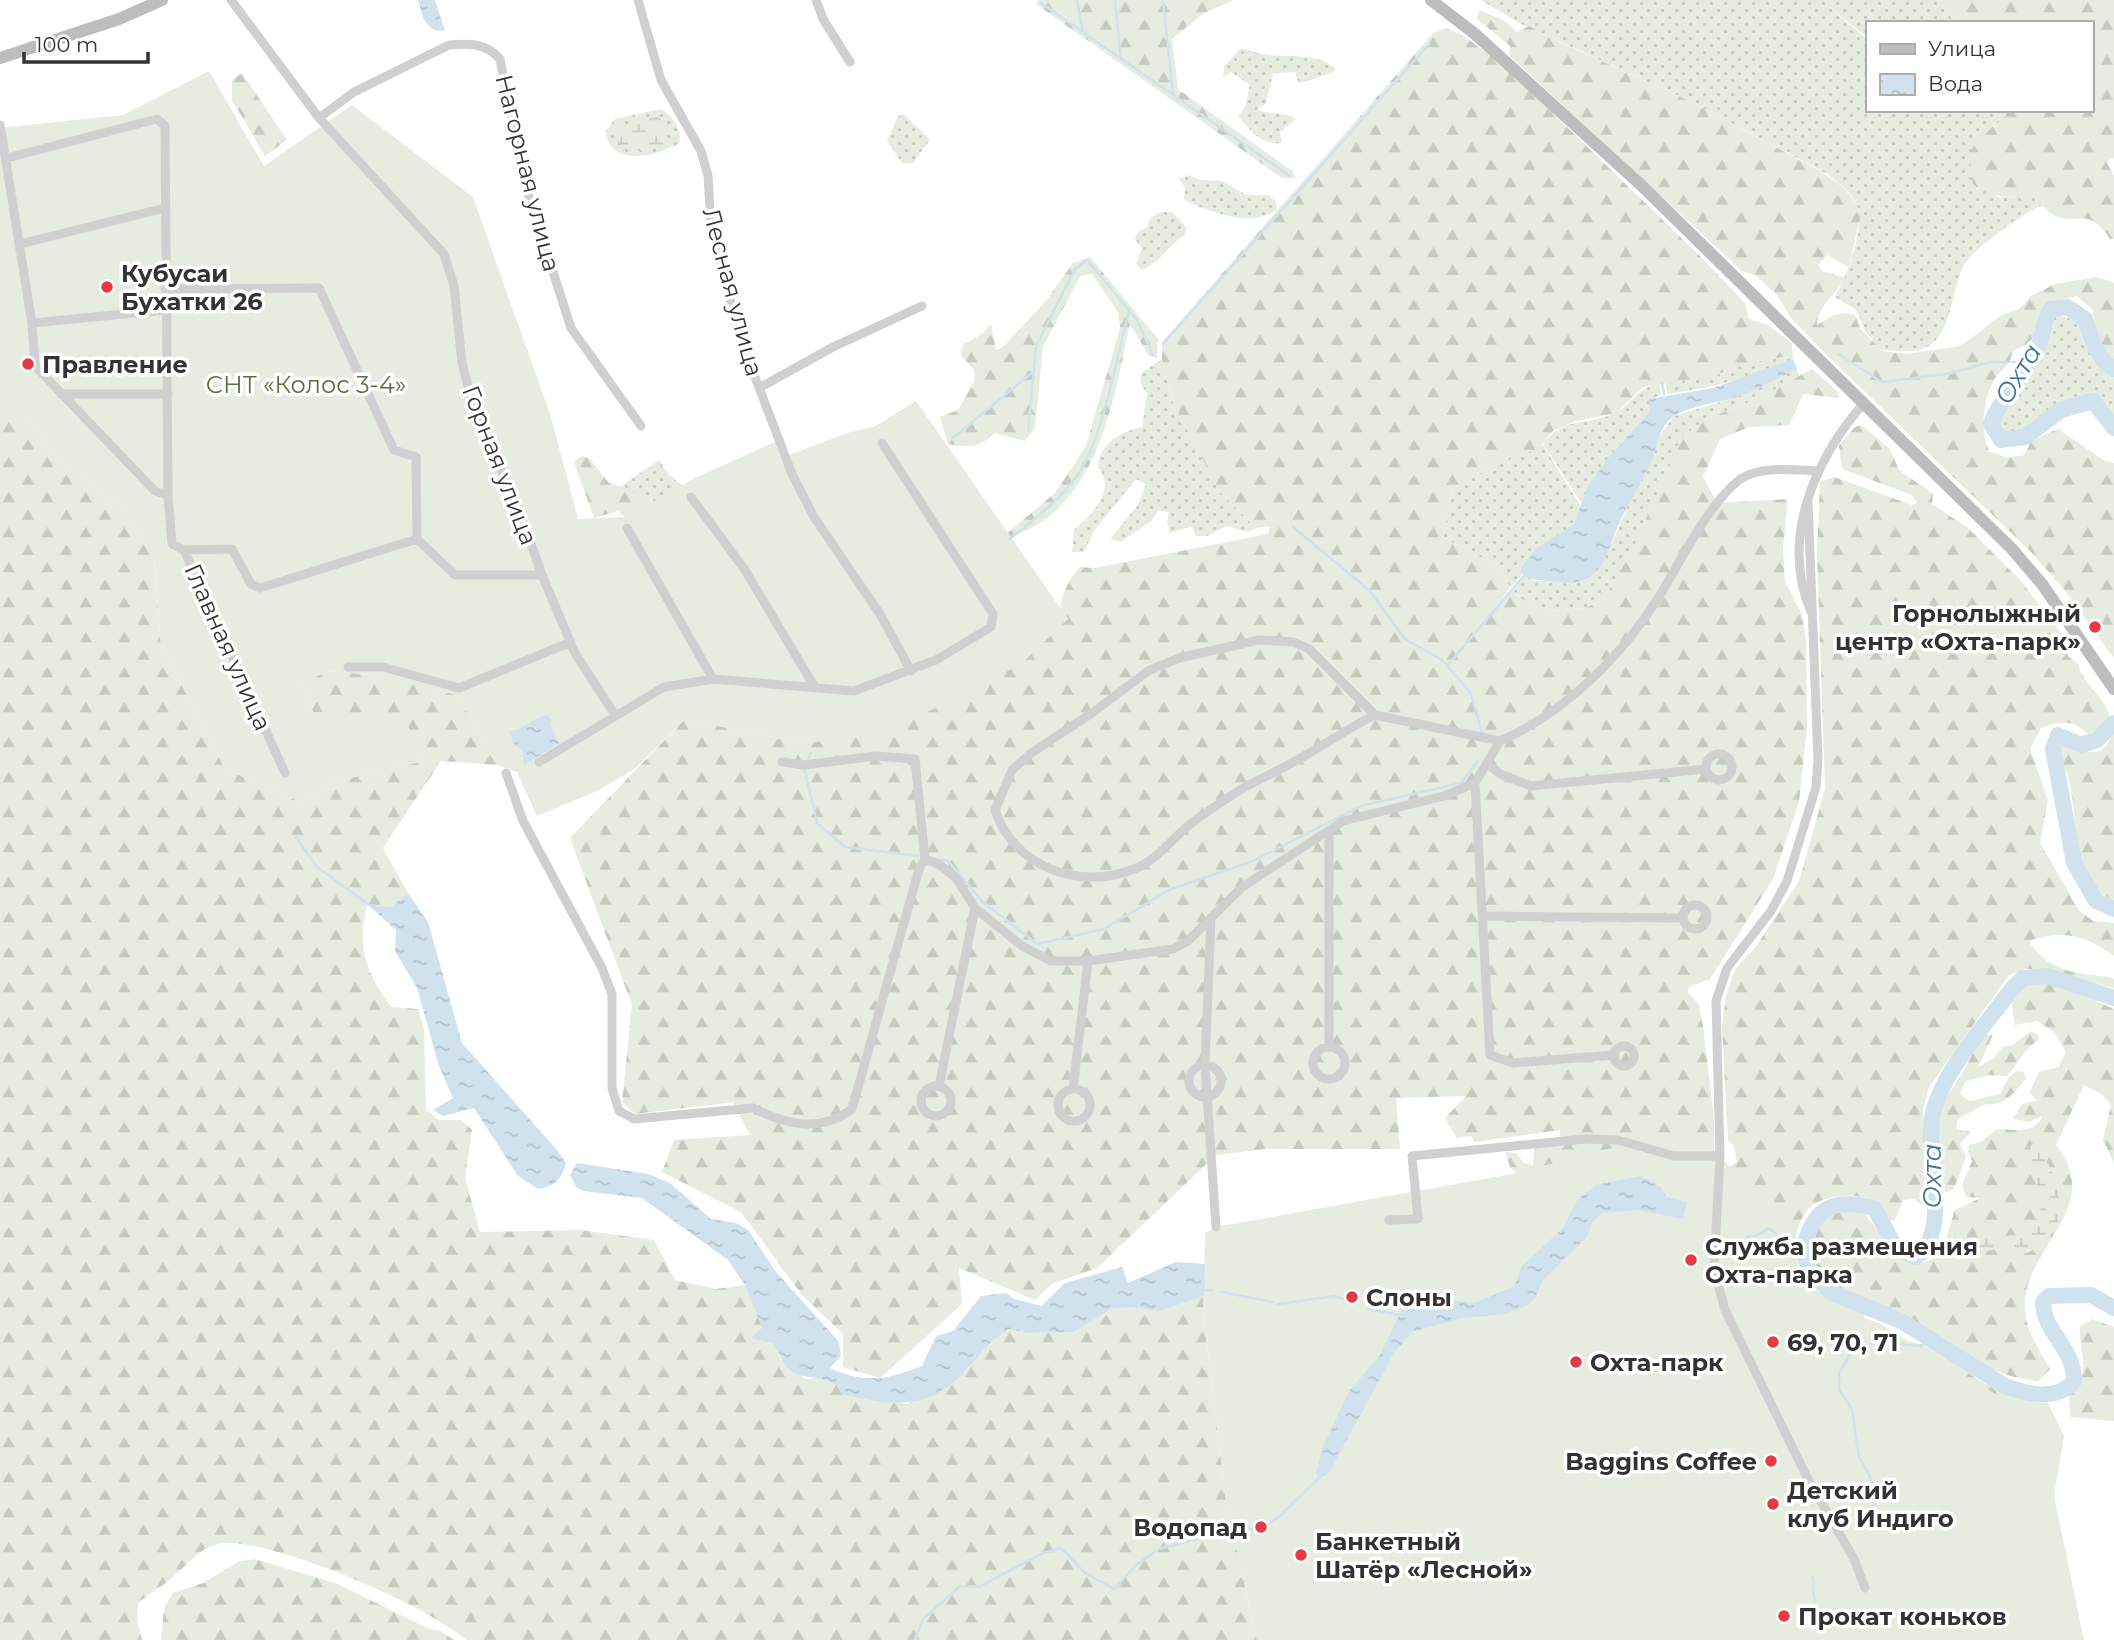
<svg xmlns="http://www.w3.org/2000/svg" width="2114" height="1640" viewBox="0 0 2114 1640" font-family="Montserrat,sans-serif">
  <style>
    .grass { fill: url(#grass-dots) }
    .forest { fill: url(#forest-firs) }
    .wetland { fill: url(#wetland-marsh) }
    .garden { fill: #e6ecdf }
    .water { fill: url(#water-ripples) }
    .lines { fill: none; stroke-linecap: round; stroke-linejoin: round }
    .stream { stroke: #cfe2ee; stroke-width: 2.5 }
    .river { stroke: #cfe2ee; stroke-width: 16 }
    .street { stroke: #d0d0d0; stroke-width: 9 }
    .secondary { stroke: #bdbdbd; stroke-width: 12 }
    .poi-dot { fill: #e63946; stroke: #fff; stroke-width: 2.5 }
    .labels { text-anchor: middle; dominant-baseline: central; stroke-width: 7; stroke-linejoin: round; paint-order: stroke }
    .street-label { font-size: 24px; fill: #333; stroke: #fff }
    .poi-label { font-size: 24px; font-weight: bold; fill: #333; stroke: #fff; text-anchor: start }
    .park-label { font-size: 24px; fill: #56703f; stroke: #fff }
    .water-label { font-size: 26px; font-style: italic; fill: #3f7597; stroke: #fff }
  </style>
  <defs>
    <pattern id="grass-dots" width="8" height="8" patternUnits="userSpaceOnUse" patternTransform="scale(1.75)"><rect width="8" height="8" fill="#e6ecdf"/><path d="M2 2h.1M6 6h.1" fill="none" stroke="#c6cbc0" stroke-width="1.8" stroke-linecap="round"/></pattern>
    <pattern id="forest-firs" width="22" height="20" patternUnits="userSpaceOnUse" patternTransform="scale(1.75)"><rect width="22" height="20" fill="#e6ecdf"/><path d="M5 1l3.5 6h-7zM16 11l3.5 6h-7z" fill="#c6cbc0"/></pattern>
    <pattern id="wetland-marsh" width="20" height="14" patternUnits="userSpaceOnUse" patternTransform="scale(1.75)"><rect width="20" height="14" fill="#e6ecdf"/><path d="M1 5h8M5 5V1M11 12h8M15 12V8" fill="none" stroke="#c6cbc0"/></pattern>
    <pattern id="water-ripples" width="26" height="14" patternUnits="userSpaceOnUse" patternTransform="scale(1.75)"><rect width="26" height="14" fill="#cfe2ee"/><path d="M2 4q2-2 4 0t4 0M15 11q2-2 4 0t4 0" fill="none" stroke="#b2c2cd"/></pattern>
  </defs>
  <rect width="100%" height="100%" fill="#fff"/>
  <!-- grass -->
  <path class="grass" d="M1481 0H1938L1957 23H1867V37L1830 8 1867 39V110H1991L2003 119 1987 132 1973 184 2000 198 2032 194 2043 205C2025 212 1971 250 1963 267 1950 293 1953 340 1920 350 1909 353 1892 350 1881 350L1865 331 1856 310 1835 297C1847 275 1868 225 1855 201 1848 189 1837 182 1827 174L1692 102 1517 22Z
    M1240 49C1250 49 1253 52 1262 54 1288 59 1311 50 1335 68L1333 72 1302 83 1298 81 1295 72 1273 73 1266 104 1257 109C1269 116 1282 110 1296 119L1280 132 1282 143C1259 145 1252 131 1238 116L1245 107 1250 85 1231 72 1223 78 1224 67Z
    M661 109C673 116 683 129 679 143 663 153 629 164 613 148 609 145 607 137 605 132L615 119Z
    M904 114 930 140 913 163H902L887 141 898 116Z
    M1189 175 1200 180 1222 181 1246 195H1268L1276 202 1277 210C1250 228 1210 212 1184 200L1185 188 1179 179Z
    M1161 212H1172L1187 228 1185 235C1169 244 1159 264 1142 270L1136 264 1142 249 1135 239 1137 233 1147 227 1151 217Z
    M2055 314 2078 321C2081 344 2093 365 2114 376V416L2105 403 2091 396 2053 407 2022 431 2002 434 1997 423C2004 405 2018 395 2028 379 2040 360 2042 327 2055 314Z
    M1792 343 1793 359C1753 377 1711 388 1667 394L1665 382 1716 375 1749 363 1787 356Z
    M1162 359 1174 405 1220 492 1256 528 1248 532 1227 526 1207 536H1196L1192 526 1170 533 1167 522 1169 512 1158 511 1151 521 1121 542 1110 539 1138 505 1146 484 1136 479 1093 532 1084 552H1072L1074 530C1092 515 1117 490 1098 467 1099 444 1121 431 1142 427L1147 394 1141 384V373Z
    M1797 368 1799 376 1759 398 1704 420 1682 438 1634 546 1603 600 1585 608 1552 611 1523 600 1513 590 1524 575 1535 581H1548L1612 543 1632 496 1651 463 1659 437 1674 416 1737 397Z
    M1659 383 1661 395 1650 399 1651 411C1625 439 1593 468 1583 505L1543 444C1564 416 1586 426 1613 414 1633 405 1633 390 1659 383Z
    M1543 445 1581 507 1575 524 1521 568 1523 574 1510 588 1502 569 1443 537 1452 489 1494 465Z
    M659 460 668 474 683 486 649 506 621 486Z"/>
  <!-- forest -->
  <path class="forest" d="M1038 0H1234L1204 13 1172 39 1178 89 1292 171 1296 178H1282L1036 4Z
    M1938 0H2114V158L2106 161 2114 176V239H2110C2087 204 2077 228 2052 214 2044 209 2038 200 2032 194 2008 198 1993 199 1973 184 1965 144 1974 144 2002 119L1992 110H2091V23H1957Z
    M1479 10 1503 20 1517 32 1529 26 1555 40 1692 102 1822 172 1844 188 1856 203 1860 217 1849 267 1827 255 1818 265 1822 271 1845 278C1836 295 1818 305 1817 325 1831 317 1838 310 1855 315L1861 330 1883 351 1907 354 1961 346 2002 315 2019 309 2031 296 2055 284 2097 277 2114 283V363L2095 336 2093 310 2077 296C2039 302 2050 315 2032 339 2028 345 2019 348 2013 351 2009 370 1998 370 1992 384 1983 403 1980 432 1989 451L2007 458 2024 455 2032 440 2058 429 2105 461 2114 463V658L2063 588 2031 552 1827 355 1791 318 1777 295 1755 275 1742 271 1509 55 1510 46 1477 19Z
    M1446 28 1464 36 1505 67 1700 256 1745 303 1749 319 1768 325 1792 343 1788 356 1749 363 1716 375 1643 387 1616 413 1576 421 1553 431 1537 450 1494 465 1452 489 1443 537 1502 569 1510 588 1491 613 1512 590 1523 600 1552 611 1585 608 1603 600 1634 546 1682 438 1704 420 1759 398 1812 369 1838 392 1839 398 1803 394 1789 425 1749 427 1720 439 1703 477 1717 503 1788 499 1783 548 1785 581 1802 615 1806 641 1807 728 1799 802 1773 879 1710 979 1689 987 1688 992 1699 1005 1703 1026 1714 1118V1177L1521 1178 1510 1167 1505 1152 1516 1153 1524 1163 1533 1165 1534 1149 1560 1139V1130L1474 1142 1471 1136 1457 1138 1445 1118 1466 1096 1396 1098 1400 1149H1266L1216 1155 1097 1268 1052 1284 1035 1300 959 1268 962 1304 880 1378 843 1367V1334L802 1295 741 1212 662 1172 674 1140 750 1135 733 1102 635 1114 622 1102 632 1005 570 838 685 719 805 744 1068 619 1060 608C1063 592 1069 579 1080 567L1095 568 1268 534 1270 526 1256 528 1220 492 1174 405 1162 359V342L1433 33Z
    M242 73 287 140 265 156 232 100V80Z
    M1090 257 1158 339 1157 358 1149 356 1130 324C1115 391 1104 477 1043 521 1033 528 1020 533 1010 539L1006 534 1055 493 1086 446 1120 328 1118 312 1092 274 1080 276 1043 347 1035 428 1025 441 994 433C981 448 966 448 948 444L940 417 958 410 975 380 974 370 961 355 963 344 982 334 991 324 996 350 1002 348 1046 301 1073 263Z
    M0 388 3 408 30 419 57 457 123 509 154 557 161 645 225 769 301 802 333 782 423 761 404 718 313 712 301 683 328 671 383 676 457 695 498 765 441 761 383 848 408 893 391 907 367 904C357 951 365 969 391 1007L418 1009 424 1029 426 1110 439 1120H462L472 1130 465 1178 480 1232 581 1230 654 1240 675 1280 716 1289 745 1285 763 1329 752 1337 775 1343 780 1359 806 1379 824 1377 839 1386 841 1394 907 1404 966 1371 986 1343 1009 1329 1026 1333 1074 1332 1110 1309 1129 1307 1160 1311 1204 1296 1203 1311 1226 1501 1257 1640H466C429 1606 275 1540 225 1543 200 1544 186 1568 168 1581 159 1589 148 1594 138 1603L137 1620 142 1640H0Z
    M1861 425 1890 449 1899 470 1933 494 1932 504 1968 528 2021 581 2063 636 2068 656 2078 664C2083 688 2113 700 2109 724L2100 732 2088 734C2074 719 2059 721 2041 728L2030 749 2048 800 2040 843 2079 910 2093 921 2114 923V956C2086 935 2062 929 2029 941 2046 971 2078 974 2109 977L2114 979V988L2043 970 2025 969 2009 975 1929 1087 1923 1109 1928 1209 1914 1199 1903 1200 1895 1220 1887 1221C1884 1215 1881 1207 1876 1203 1860 1192 1829 1194 1813 1205 1794 1219 1790 1255 1803 1274 1811 1285 1821 1297 1835 1302 1846 1306 1856 1306 1864 1315L1863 1321C1850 1333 1844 1349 1840 1366L1873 1348 1884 1366 1875 1380 1876 1386 1944 1380 1909 1341C1953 1351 1988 1401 2031 1397L2036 1404C2013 1413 1991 1400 1970 1391L1978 1412V1432L1952 1444 1895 1422 1915 1473C1904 1490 1898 1499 1906 1519L1900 1526 1885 1525 1881 1491 1863 1450 1855 1405 1834 1365 1806 1361 1776 1330 1749 1328 1720 1274 1725 1248 1737 1244 1741 1237 1751 1232 1725 1193V1169L1737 1162 1734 1147 1728 1140 1722 1026 1726 995 1736 968 1755 948 1799 881 1825 789 1817 553 1820 482 1834 477 1912 505 1917 503 1912 495 1842 469 1839 445 1855 427Z
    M582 456 590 459 609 483 631 490 649 506 626 518 618 511 594 518 574 462Z
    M2114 731V900C2067 882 2079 823 2070 784 2067 771 2061 760 2058 747L2064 742C2076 748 2095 759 2106 746 2110 741 2111 735 2114 731Z
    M2034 981 2054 982 2114 1009V1163L2103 1140 2111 1105 2103 1095 2084 1085 2056 1145C2107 1208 2020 1250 2025 1310 2026 1330 2040 1352 2050 1369L2038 1381C1988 1377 1951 1345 1909 1320 1878 1301 1827 1299 1811 1261 1804 1243 1817 1226 1826 1212L1849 1211 1866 1215C1880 1233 1908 1282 1937 1255 1947 1246 1950 1223 1955 1210L1980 1198 1966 1197 1962 1185 1972 1161 1968 1152 1969 1145 1981 1142 1997 1129C2014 1129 2035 1135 2042 1116L2029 1122 2013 1119 2022 1104 2037 1101 2030 1092 2039 1072 2059 1067 2066 1052 2054 1032 2037 1021 2015 1025C2010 999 2010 994 2034 981Z
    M2031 1031 2038 1035 2039 1040C2023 1049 2019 1063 2007 1076L1989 1075 1965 1082 1960 1094 1970 1101 2000 1094 2008 1078 2017 1071 2024 1072 2025 1079C2015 1093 2003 1107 1985 1104L1958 1119 1956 1128 1971 1132 1960 1144 1966 1157 1954 1189 1946 1192C1935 1176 1934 1131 1939 1111 1942 1099 1950 1093 1956 1083 1967 1067 1972 1051 1985 1035H1993L1978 1067 1994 1058 2002 1047 2013 1045Z
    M2092 1319 2114 1327V1421L2070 1417 2069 1395C2094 1368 2079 1359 2080 1327Z
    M255 1559 338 1584 429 1629 440 1631 454 1640H161L164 1608 173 1593 203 1583 238 1562Z"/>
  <!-- wetland -->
  <path class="wetland" d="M659 117C667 126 667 134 664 145 649 153 625 153 615 138L617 129 641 119Z
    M2037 1143C2059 1180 2079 1230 2027 1253L1999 1249 1961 1255 1960 1246 1970 1238 2017 1235 2037 1224 2043 1201 2028 1162 2031 1145Z"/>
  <!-- garden -->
  <path class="garden" d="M209 71 264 166 352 105 473 197 551 417 578 519 626 517 695 478 775 442 781 458 853 431 874 427 916 401 1068 619 1023 662 972 692 886 730 805 744 685 719 636 768 597 791 537 816 517 772 498 765 457 695 383 676 328 671 301 683 313 712 404 717 423 761 333 782 301 802 225 769 161 645 154 557 123 509 57 457 30 419 2 408 0 388V128L123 115Z
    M1689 1128 1789 1223 1794 1266 1829 1307 1879 1323 2007 1401 2048 1403 2064 1436 2054 1496 2084 1640H1257L1226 1501 1203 1311 1205 1233 1216 1227 1512 1174Z"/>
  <!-- water -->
  <path class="water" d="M418 0H435L445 31 434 30C421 20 422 13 418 0Z
    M1793 359 1797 368C1779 379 1759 388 1739 396 1719 404 1684 405 1668 421 1657 433 1657 451 1650 465 1641 484 1629 502 1620 521 1604 557 1604 588 1554 582 1542 580 1534 581 1523 575L1521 568 1537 548 1574 524 1587 488 1607 459 1650 411 1649 399 1713 388Z
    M546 715 552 720 550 725 559 743 524 765 523 752 515 745 509 732C524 729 532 719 546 715Z
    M408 893 428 922 462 1043 557 1150 566 1163C561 1180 555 1186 538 1189L518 1176 474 1108 443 1116 433 1110 453 1098 439 1066 417 988 395 951 396 930 367 904 391 907Z
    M577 1163 648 1174 670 1183 711 1219 736 1223 748 1230 776 1272 839 1342 841 1356 830 1368C866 1384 886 1380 922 1366L936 1336 953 1331 981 1296 1006 1293 1014 1299 1041 1306 1065 1283 1122 1267 1128 1283 1176 1262 1205 1264 1204 1296 1160 1311 1129 1307 1111 1309 1074 1332 1026 1333 1009 1329C985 1344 984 1351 966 1370 926 1413 892 1405 841 1394L839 1386C805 1367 793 1391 774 1343L751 1338 762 1328 745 1285 728 1260 642 1198 583 1191 576 1187 570 1175Z
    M1641 1176 1661 1187 1666 1197 1687 1202 1683 1219 1639 1210 1602 1213 1593 1221 1587 1237 1543 1280 1535 1298 1526 1306 1504 1314 1462 1318 1412 1332 1394 1353 1329 1473 1319 1478 1316 1473 1323 1446 1350 1390 1380 1355 1406 1301 1427 1297 1475 1303 1515 1286 1521 1267 1563 1228 1578 1199 1596 1185Z"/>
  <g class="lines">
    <!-- stream -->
    <path class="stream" d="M1077 0 1083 32
      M1115 0 1121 59
      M1163 0 1173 95
      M1041 3 1290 176
      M1163 344 1429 44
      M1838 354 1882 382 1947 374 1991 362H2030
      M1662 383 1664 394
      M1028 431 1036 346 1075 269 1087 260 1137 320 1153 355
      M953 438 1034 371
      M1293 527 1370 591 1405 639 1442 660 1470 692 1483 736
      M1010 539C1033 520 1059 501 1077 476 1103 440 1117 355 1129 311
      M1447 666 1526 573
      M807 761 811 753
      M804 767 817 823 845 847 918 856
      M295 836 317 867 369 905
      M935 859 948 861 983 902 1037 944 1104 929 1169 890 1253 861 1361 806 1461 783 1478 761
      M1747 1237 1758 1235 1769 1228 1787 1242 1805 1243
      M1203 1290H1212
      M1221 1292 1273 1302
      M1278 1304 1335 1296 1352 1302
      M1367 1309 1401 1315
      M1877 1525 1871 1478 1859 1457 1852 1410 1839 1389V1373L1851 1353 1878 1341 1917 1346 1934 1342
      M1812 1577 1813 1580
      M1813 1583 1814 1597
      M1815 1600V1601
      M915 1640 923 1619 960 1586 979 1587 1043 1553 1061 1548 1085 1573 1114 1589 1135 1566 1159 1549 1237 1528 1247 1527 1258 1532 1281 1515 1321 1476"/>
    <!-- river -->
    <path class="river" d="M2114 369C2097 359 2090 337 2085 319L2067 307 2051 309C2042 321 2045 331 2039 344 2027 375 2002 394 1991 424L2001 440 2025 437 2061 410 2093 401 2114 428
      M2114 723 2097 740 2081 745 2058 735 2053 749 2074 863 2096 901 2114 909
      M2114 998 2048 976 2023 978 2011 990C1986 1025 1939 1075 1932 1118 1925 1155 1952 1233 1916 1257L1895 1247 1875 1209C1834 1196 1811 1208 1803 1253L1810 1270 1830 1292 1901 1321 2005 1386C2027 1394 2057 1402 2074 1381 2074 1346 2044 1334 2043 1302L2049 1296 2091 1295 2114 1308"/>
    <!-- street -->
    <path class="street" d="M231 0 319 118 444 254 454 286 462 363 473 406 521 515 542 575H455L417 539
      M638 0 661 80 701 151 708 176 711 225 739 335 792 474 814 517 880 614 911 671
      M816 0 823 19 850 62
      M319 118 354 92 449 45C469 43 486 43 500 59L526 188 571 328 641 426
      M0 125 32 323 35 366 155 491 168 495 172 544 184 550 285 773
      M7 158 157 119 165 126 168 495
      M20 244 165 208
      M165 289 319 288 394 450 416 457 417 539 260 588 251 584 232 549 184 550
      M32 323 165 310
      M759 388 833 347 922 306
      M61 394H168
      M691 497 745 570 814 686
      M1808 502 1818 760 1816 787 1787 881 1771 911 1727 968 1716 1001 1720 1156 1714 1269 1725 1310 1807 1477 1854 1559 1865 1588
      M627 528 713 679
      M542 575 575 653 615 715
      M1811 612C1780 539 1814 461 1863 404
      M348 667H383L459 688 571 642
      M1375 715 1309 649 1294 642 1259 640 1179 658 1148 671 1092 713 1030 754 1012 770 995 810C1014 867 1079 891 1134 869 1156 861 1170 841 1188 826 1204 813 1223 801 1240 790 1259 779 1278 771 1297 760 1323 746 1348 728 1375 715L1500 741C1567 712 1625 653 1663 590 1682 558 1710 503 1739 480 1760 465 1794 470 1818 471
      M1706 767a13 13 0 1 1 26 0a13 13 0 1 1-26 0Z
      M539 762 664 687 713 679 854 691 936 660 991 627 993 614 882 443
      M782 762 804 765 876 756 915 759 925 859 940 865 956 878 975 908 1022 946 1051 961H1088L1173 949 1188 941 1241 888 1343 821 1444 796 1475 783 1500 741
      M1487 763 1500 774 1531 786 1706 769
      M506 773 523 821 602 968 612 994V1088L619 1111 634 1119 753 1108C787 1125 820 1133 852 1109L919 869 925 859
      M1475 783 1490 1055 1513 1063 1614 1055
      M1329 832V1047
      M1683 917a12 12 0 1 1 24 0a12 12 0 1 1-24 0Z
      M1483 916 1683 918
      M1211 917 1205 1065 1216 1227
      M1614 1056a10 10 0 1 1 20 0a10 10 0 1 1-20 0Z
      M1313 1063a16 16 0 1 1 32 0a16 16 0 1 1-32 0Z
      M1189 1081a16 16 0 1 1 32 0a16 16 0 1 1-32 0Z
      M939 1086 975 908
      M921 1101a15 15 0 1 1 30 0a15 15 0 1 1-30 0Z
      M1073 1089 1088 961
      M1058 1105a16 16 0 1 1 32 0a16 16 0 1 1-32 0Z
      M1389 1220 1418 1219 1412 1156 1585 1139 1618 1140 1674 1156H1720"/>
    <!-- secondary -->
    <path class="secondary" d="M1431 0 1475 34 1641 185 2012 549 2042 584 2114 689
      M0 58 119 19 162 0"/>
  </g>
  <!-- markers -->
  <g class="poi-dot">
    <circle cx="107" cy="287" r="7"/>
    <circle cx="28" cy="364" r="7"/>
    <circle cx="2095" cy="627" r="7"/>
    <circle cx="1691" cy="1260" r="7"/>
    <circle cx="1352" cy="1297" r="7"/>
    <circle cx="1773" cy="1342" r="7"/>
    <circle cx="1576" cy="1362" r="7"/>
    <circle cx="1771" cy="1461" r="7"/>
    <circle cx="1773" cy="1504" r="7"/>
    <circle cx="1261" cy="1527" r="7"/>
    <circle cx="1301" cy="1555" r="7"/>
    <circle cx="1784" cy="1616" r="7"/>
  </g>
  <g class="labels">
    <!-- street labels -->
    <g class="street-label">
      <text transform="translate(528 173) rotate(76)">Нагорная улица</text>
      <text transform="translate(733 292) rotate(75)">Лесная улица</text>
      <text transform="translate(500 465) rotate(69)">Горная улица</text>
      <text transform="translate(228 647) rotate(66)">Главная улица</text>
    </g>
    <!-- poi labels -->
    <g class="poi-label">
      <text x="121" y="273">Кубусаи<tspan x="121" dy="28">Бухатки 26</tspan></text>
      <text x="42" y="364">Правление</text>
      <text x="2081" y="613" text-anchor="end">Горнолыжный<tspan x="2081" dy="28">центр «Охта-парк»</tspan></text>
      <text x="1705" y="1246">Служба размещения<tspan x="1705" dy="28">Охта-парка</tspan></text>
      <text x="1366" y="1297">Слоны</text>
      <text x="1787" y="1342">69, 70, 71</text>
      <text x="1590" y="1362">Охта-парк</text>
      <text x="1757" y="1461" text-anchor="end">Baggins Coffee</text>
      <text x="1787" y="1490">Детский<tspan x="1787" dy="28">клуб Индиго</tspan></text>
      <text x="1247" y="1527" text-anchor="end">Водопад</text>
      <text x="1315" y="1541">Банкетный<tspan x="1315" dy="28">Шатёр «Лесной»</tspan></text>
      <text x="1798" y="1616">Прокат коньков</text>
    </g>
    <!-- park labels -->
    <g class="park-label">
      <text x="306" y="384">СНТ «Колос 3-4»</text>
    </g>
    <!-- water labels -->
    <g class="water-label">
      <text transform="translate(2018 374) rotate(-59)">Охта</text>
      <text transform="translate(1932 1176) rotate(-90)">Охта</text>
    </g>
  </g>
  <!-- legend -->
  <rect x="1866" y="21" width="228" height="91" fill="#ffffff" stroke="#adadad" stroke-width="2"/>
  <rect x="1880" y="44" width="35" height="10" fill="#bdbdbd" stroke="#adadad" stroke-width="2"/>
  <text x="1928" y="56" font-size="21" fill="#333333">Улица</text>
  <rect x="1880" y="74" width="35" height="21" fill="url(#water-ripples)" stroke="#adadad" stroke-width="2"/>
  <text x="1928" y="91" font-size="21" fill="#333333">Вода</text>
  <!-- scale -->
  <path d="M24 52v10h124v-10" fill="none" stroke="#333333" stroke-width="3.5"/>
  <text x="35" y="52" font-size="21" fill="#333333" stroke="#ffffff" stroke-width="5" paint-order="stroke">100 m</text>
</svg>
